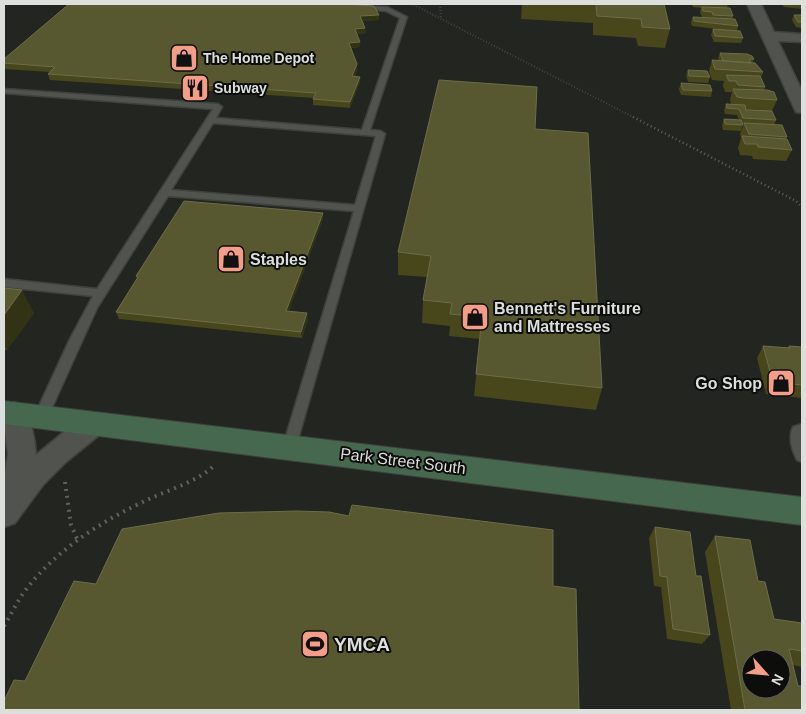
<svg xmlns="http://www.w3.org/2000/svg" width="806" height="714" viewBox="0 0 806 714" font-family="Arial,sans-serif">
  <style>
    .lines { fill: none; stroke-linecap: round; stroke-linejoin: round }
    .lane-casing { stroke: #3f413d; stroke-width: 3 }
    .street-casing { stroke: #3f413d; stroke-width: 3 }
    .secondary-casing { stroke: #3f413d; stroke-width: 2 }
    .path-far2 { stroke: #5f615d; stroke-width: 2; stroke-dasharray: 0.5 2.5; stroke-linecap: butt }
    .path-far1 { stroke: #5f615d; stroke-width: 2.5; stroke-dasharray: 1 3; stroke-linecap: butt }
    .path { stroke: #5f615d; stroke-width: 4; stroke-dasharray: 2 5; stroke-linecap: butt }
    .lane { fill: #51534f; fill-rule: evenodd }
    .street { fill: #51534f; fill-rule: evenodd }
    .secondary { fill: #46684e; fill-rule: evenodd }
    .wall { fill: #47471b }
    .shaded-wall { fill: #323314 }
    .building { fill: #57582f; stroke: #6c6d4a; fill-rule: evenodd }
    .labels { text-anchor: middle; dominant-baseline: central; stroke-width: 4; stroke-linejoin: round; paint-order: stroke }
    .far-poi-label { font-size: 14px; font-weight: bold; fill: #dddfdc; stroke: #0d0e0c; text-anchor: start }
    .poi-label { font-size: 16px; font-weight: bold; fill: #dddfdc; stroke: #0d0e0c; text-anchor: start }
    .street-label { font-size: 16px; fill: #dddfdc; stroke: #0d0e0c }
    .near-poi-label { font-size: 19px; font-weight: bold; fill: #dddfdc; stroke: #0d0e0c; text-anchor: start }
  </style>
  <rect width="100%" height="100%" fill="#232521"/>
  <g class="lines">
    <!-- lane casing -->
    <g class="lane-casing">
      <path id="lane" d="M356 6 387 7 407 17 370 130 381 131 385 134 295 450 290 452 285 450 283 446 354 211 168 196 97 308 46 421 41 422 36 421 34 417 70 339 93 296 4 287V279L97 289 213 109 4 93V89L218 104 222 107 216 118 362 130 400 18 386 11 356 8ZM213 123 376 136 355 205 171 190Z
        M802 424V462L797 460C792 450 788 437 793 427Z"/>
    </g>
    <!-- street casing -->
    <g class="street-casing">
      <path id="street" d="M747 4H761L774 32 802 34V42L778 41 802 91V113L796 112 794 108Z
        M14 402 23 406C31 420 35 438 36 455L83 416 93 413 103 416 107 424 103 432 66 462 43 485 15 523 4 527V478L8 454 4 425V407Z"/>
    </g>
    <!-- secondary casing -->
    <g class="secondary-casing">
      <path id="secondary" d="M4 401 802 497V525L4 424Z"/>
    </g>
    <!-- path-far2 -->
    <path class="path-far2" d="M440 4 441 19
      M414 5 635 118"/>
    <!-- path-far1 -->
    <path class="path-far1" d="M633 117 796 201 802 207"/>
    <!-- path -->
    <path class="path" d="M65 482 71 525 78 541
      M4 626C12 613 18 599 28 587 58 549 102 521 145 501 169 489 196 483 216 464"/>
    <!-- lane -->
    <use href="#lane" class="lane"/>
    <!-- street -->
    <use href="#street" class="street"/>
    <!-- secondary -->
    <use href="#secondary" class="secondary"/>
  </g>
  <!-- wall -->
  <path class="wall" d="M69 4 379 20 363 21 366 33 357 34 360 47 351 48 357 70 355 76 360 82 350 108 313 105V98L50 80 48 74 50 72 4 69V59Z
    M522 4H664L670 29 665 48 638 46 636 38 593 35V23L521 19Z
    M692 4H728L727 8 733 16 732 19 738 26 737 31 743 38 741 43 714 42 711 35 713 29 725 30 692 26 691 22 693 17 711 18V17H702L700 12 701 8 693 7Z
    M782 4H802V9L784 7Z
    M802 12V28L796 27 792 20 794 15H800Z
    M720 53 754 59 752 63 763 72 761 78 765 87 764 90 777 100 772 111 746 110 776 120 774 125 787 137 786 139 792 150 786 161 753 159 752 156 740 155 738 148 741 138 740 134 744 124H743L741 131 723 130 722 125 724 119 739 120 737 115 725 114 724 110 726 104H731L730 100 732 92H725L723 86 724 81 712 80 709 71 712 60 719 61 718 58Z
    M688 70 710 77 708 83 688 82 686 75Z
    M681 83 712 91 711 97 681 95 679 89Z
    M535 129 602 388 596 410 474 396 480 339 449 336 450 326 422 323 423 300 427 277 398 275V252Z
    M323 219 289 311 308 319 302 338 119 319 116 312 137 279 136 276Z
    M4 288 34 313 7 350H4Z
    M763 346 787 348 789 346 802 347V398L766 394 757 358Z
    M655 527 696 576 710 635 702 644 667 639 661 587 654 586 649 538Z
    M715 536 758 581 774 619 802 623V667L793 665 802 710H731L705 552Z"/>
  <!-- shaded-wall -->
  <path class="shaded-wall" d="M379 15V20L361 21 360 16Z
    M365 28 366 33 355 34V29Z
    M360 42V47L349 48V43Z
    M357 64V70L352 82V76Z
    M360 77V82L350 108V102Z
    M323 213V219L287 317 286 311Z
    M22 290 34 313 7 350 4 344V315Z
    M307 313 308 319 302 338 301 332Z"/>
  <!-- building -->
  <path class="building" d="M69 4H342L374 6 379 15 360 16 365 28 355 29 360 42 349 43 357 64 352 76 360 77 350 102 313 99 316 93 48 74 55 67 4 63V59Z
    M586 4H664L670 29 642 27 641 19 597 16 596 4Z
    M702 7 730 8 733 16 713 15 712 12 703 11Z
    M794 15H802V22H798Z
    M693 17 735 19 738 26 694 21Z
    M713 29 740 31 743 38 715 36Z
    M720 53 747 54 752 56 754 59H749L751 63 723 61Z
    M712 60 755 63 763 72 715 69Z
    M688 70 707 71 710 77 689 76Z
    M726 75 760 76 765 87 738 85 736 81H729Z
    M439 80 537 87 535 129 588 133 602 388 476 374 482 317 450 314 452 303 423 300 431 256 398 252Z
    M681 83 710 85 712 91 683 90Z
    M733 89 767 90 774 92 777 100 744 98 737 97Z
    M726 104 745 105 746 110 772 111 776 120 743 118 739 109 727 108Z
    M724 119 741 120 743 125 725 124Z
    M744 123 782 125 787 137 749 134Z
    M742 136 787 139 792 150 758 147 757 144H745Z
    M184 201 323 213 286 311 307 313 301 332 116 312 138 277 136 276Z
    M4 288 22 290 4 315Z
    M763 346 790 348 789 346 802 347V385L773 382Z
    M352 505 553 530V586L576 589 579 710H4V701L14 680 25 681 74 581 96 584 122 529 219 513 297 511 329 512 349 516Z
    M655 527 690 532 696 576H701L710 635 673 629 667 577 660 576Z
    M715 536 750 540 758 581 765 582 774 619 802 623V651L789 649 798 686H802V710H745ZM751 659H781V689H751Z"/>
  <!-- icons -->
  <defs>
    <g id="shop-square" transform="scale(1.4375)"><rect x="-9" y="-9" width="18" height="18" rx="4" fill="#f49e8a" stroke="#0d0e0c"/><path d="M-5-2.5h2.3a2.7 3.5 0 0 1 5.4 0H5L5.5 6h-11ZM-1.5-2.5h3a1.5 2.3 0 0 0-3 0Z" fill="#111"/></g>
    <g id="restaurant-square" transform="scale(1.4375)"><rect x="-9" y="-9" width="18" height="18" rx="4" fill="#f49e8a" stroke="#0d0e0c"/><path d="M-5-6h1v4h1v-4h1v4h1v-4h1v5L-1.5 .5V6h-2V.5L-5-1ZM5-6V6H3V1.5H1.5Q1.5-4 5-6Z" fill="#111"/></g>
    <g id="stadium-square" transform="scale(1.4375)"><rect x="-9" y="-9" width="18" height="18" rx="4" fill="#f49e8a" stroke="#0d0e0c"/><path d="M0-5a6.5 5 0 1 0 0 10a6.5 5 0 1 0 0-10ZM-3.5-1.8h7v3.6h-7Z" fill="#111"/></g>
  </defs>
  <g fill-rule="evenodd">
    <use href="#shop-square" x="184" y="58"/>
    <use href="#restaurant-square" x="195" y="88"/>
    <use href="#shop-square" x="231" y="259"/>
    <use href="#shop-square" x="475" y="317"/>
    <use href="#shop-square" x="781" y="383"/>
    <use href="#stadium-square" x="315" y="644"/>
  </g>
  <g class="labels">
    <!-- far-poi labels -->
    <g class="far-poi-label">
      <text x="203" y="58">The Home Depot</text>
      <text x="214" y="88">Subway</text>
    </g>
    <!-- poi labels -->
    <g class="poi-label">
      <text x="250" y="259">Staples</text>
      <text x="494" y="308">Bennett's Furniture<tspan x="494" dy="18">and Mattresses</tspan></text>
      <text x="762" y="383" text-anchor="end">Go Shop</text>
    </g>
    <!-- street labels -->
    <g class="street-label">
      <text transform="translate(403 461) rotate(7)">Park Street South</text>
    </g>
    <!-- near-poi labels -->
    <g class="near-poi-label">
      <text x="334" y="644">YMCA</text>
    </g>
  </g>
  <!-- border -->
  <rect width="806" height="714" fill="none" stroke="#dddfdc" stroke-width="10"/>
  <!-- north arrow -->
  <g transform="translate(766 674) rotate(117)"><circle r="24" fill="#0d0e0c" stroke="#60625f"/>
  <path d="M0-4L9 19L0 12L-9 19Z" fill="#f49e8a"/>
  <text y="-8" font-size="14" font-weight="bold" text-anchor="middle" fill="#dddfdc">N</text>
  </g>
</svg>
